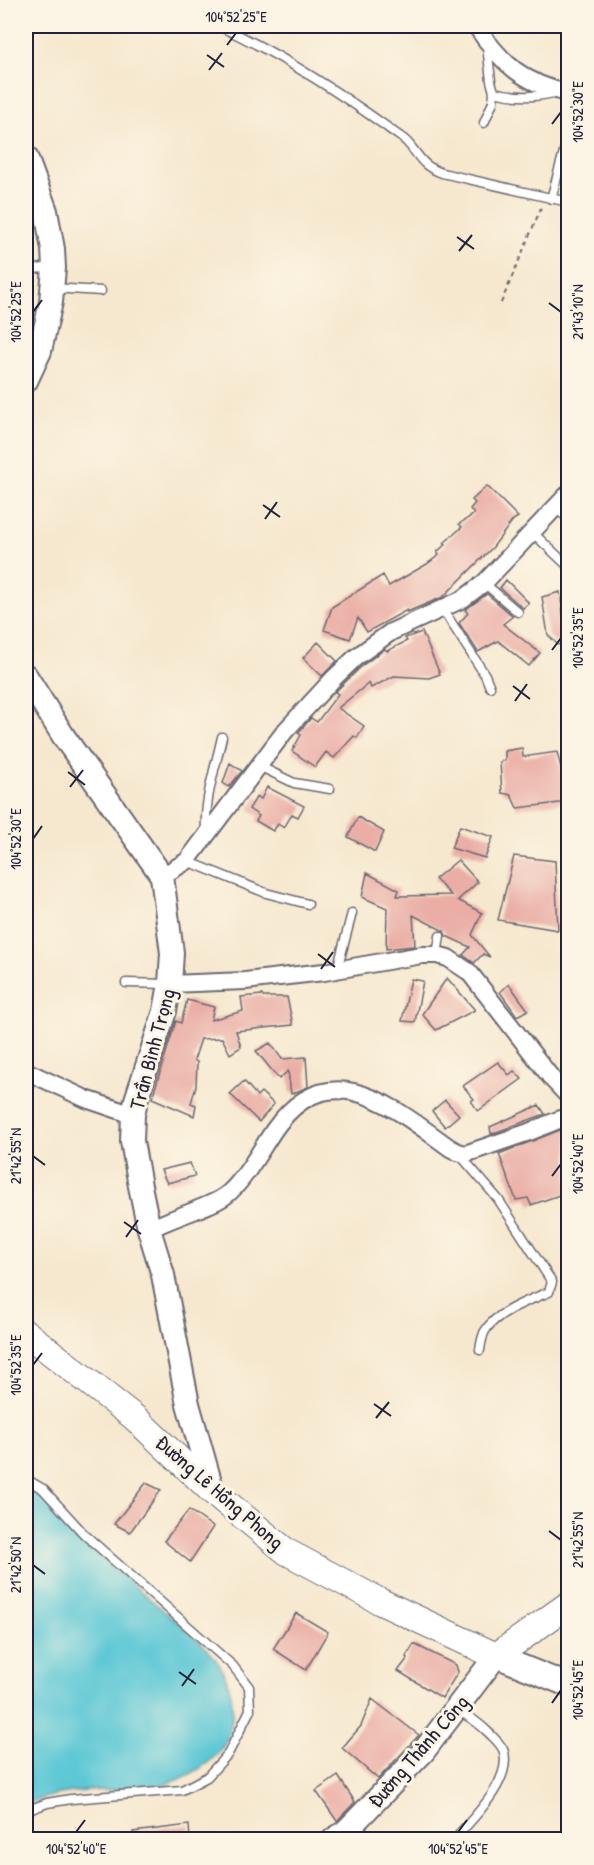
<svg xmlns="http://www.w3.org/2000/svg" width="594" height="1865" viewBox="0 0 594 1865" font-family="'Patrick Hand',sans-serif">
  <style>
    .water { fill: #5cc7d5; stroke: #3f7488; stroke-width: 1.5 }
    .building { fill: #eaaea6 }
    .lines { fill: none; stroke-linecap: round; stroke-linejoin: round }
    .lane-casing { stroke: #6c676f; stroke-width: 11 }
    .street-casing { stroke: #6c676f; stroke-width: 20 }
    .secondary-casing { stroke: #6c676f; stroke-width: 26 }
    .primary-casing { stroke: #6c676f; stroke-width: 28 }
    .path { stroke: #6c676f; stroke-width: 2; stroke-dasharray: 4.5 4.5; stroke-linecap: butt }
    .lane { stroke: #fff; stroke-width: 8 }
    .street { stroke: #fff; stroke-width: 16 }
    .secondary { stroke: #fff; stroke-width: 22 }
    .primary { stroke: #fff; stroke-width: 26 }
    .ticks { fill: none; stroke: #22223b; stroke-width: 2 }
    .labels { text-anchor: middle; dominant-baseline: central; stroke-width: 6; stroke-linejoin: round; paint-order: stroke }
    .street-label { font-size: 21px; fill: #22223b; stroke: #fcf5e5 }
    .neatline { fill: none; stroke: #22223b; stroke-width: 2 }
    .ticks-label { font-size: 15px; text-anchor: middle; fill: #22223b }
  </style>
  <rect width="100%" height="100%" fill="#fcf5e5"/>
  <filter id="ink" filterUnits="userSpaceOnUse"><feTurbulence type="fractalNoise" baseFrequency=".0167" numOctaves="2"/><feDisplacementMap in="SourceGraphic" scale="12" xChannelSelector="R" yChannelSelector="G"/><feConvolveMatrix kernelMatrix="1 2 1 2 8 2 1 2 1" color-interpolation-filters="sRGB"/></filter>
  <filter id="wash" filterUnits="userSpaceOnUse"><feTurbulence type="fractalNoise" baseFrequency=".008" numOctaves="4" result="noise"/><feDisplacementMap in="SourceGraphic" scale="24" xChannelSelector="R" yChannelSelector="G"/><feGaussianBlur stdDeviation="1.35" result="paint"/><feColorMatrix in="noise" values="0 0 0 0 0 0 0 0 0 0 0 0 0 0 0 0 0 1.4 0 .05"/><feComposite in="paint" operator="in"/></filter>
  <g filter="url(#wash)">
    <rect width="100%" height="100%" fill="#f6e8cf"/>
    <!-- water -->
    <path class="water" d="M26 1485C42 1490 52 1512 63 1523 71 1531 79 1538 87 1545 114 1569 142 1592 170 1616 185 1628 201 1641 213 1656 237 1684 241 1734 212 1759 155 1809 86 1775 26 1805Z"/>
    <g id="blocks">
      <!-- building -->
      <path class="building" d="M487 486 518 517 513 520 493 547 443 597 407 612V610L367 632 358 618 350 639 324 630 332 607 383 575 389 586 427 564 439 555 437 552 446 544 444 543 462 527 459 524 474 514 470 509 475 503 472 500Z
        M506 580 529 603 523 608 500 588Z
        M560 592 567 642 558 645 548 635 542 597Z
        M487 594 513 616 503 624 540 653 529 666 498 641 478 652 459 623 468 613 465 610Z
        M422 632 440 674 429 678 394 676 371 688 369 683 338 708 364 726 357 738 354 736 334 758 326 752 315 767 292 751 301 735 298 733 311 718 317 722 338 694 335 692 363 665 385 649 387 651 407 641 405 638Z
        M318 642 337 661 322 676 303 658Z
        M522 748 523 757 557 752 568 795V802L517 808 511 795 502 793 500 762 505 760V751Z
        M230 763 242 771 229 787 223 783Z
        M267 787 304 806 298 817 292 814 284 828 278 824 273 831 256 821 259 816 249 809 257 796 261 799Z
        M358 817 384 832 375 852 348 837Z
        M460 826 493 837 485 858 451 848Z
        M514 856 555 861 558 930 498 920Z
        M458 860 478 882 458 900 482 913 472 935 490 957 483 954 474 963 463 955 470 947 446 936 444 931 413 915 415 946 386 949 387 908 362 897 367 873 399 890 397 896 451 895 435 879Z
        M447 978 475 1010 436 1030 422 1014Z
        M411 979 423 981 415 1022 402 1021Z
        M509 984 528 1010 517 1016 500 992Z
        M262 995 263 997H287L293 1025 236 1031 241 1047 230 1054 222 1038 201 1039 194 1060 197 1062 196 1086 191 1103 196 1105 194 1116 152 1098 176 1021 181 1023 187 1000 214 1007 211 1020 243 1011 241 997Z
        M270 1043 282 1059 306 1057 308 1087 291 1094 288 1071 279 1079 256 1051Z
        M498 1062 509 1075 514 1071 522 1079 478 1111 471 1101 474 1099 463 1086Z
        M244 1081 257 1096 261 1092 274 1104 259 1122 230 1094Z
        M445 1100 459 1115 445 1127 432 1111Z
        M539 1105 545 1114 491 1134 490 1127Z
        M568 1127V1192L531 1205 528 1198 516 1200 499 1154Z
        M190 1163 195 1176 167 1183 161 1170Z
        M146 1483 161 1490 130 1532 114 1524Z
        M189 1510 213 1527 190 1562 164 1541Z
        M296 1613 328 1632 306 1670 273 1649Z
        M414 1644 456 1665 458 1672 442 1698 398 1671 408 1658 406 1657Z
        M372 1699 419 1735 378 1779 342 1748 361 1726Z
        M338 1776 355 1802 337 1821 316 1791Z
        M189 1825 190 1839H133V1832Z"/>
    </g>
  </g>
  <g filter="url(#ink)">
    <use href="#blocks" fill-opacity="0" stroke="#6c676f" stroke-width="1.5"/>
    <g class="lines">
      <!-- lane casing -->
      <g class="lane-casing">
        <path id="lane" d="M219 26C279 53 334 89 387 127 393 132 400 136 406 141 421 157 420 165 442 173L568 202
          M494 92C514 97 533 98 553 93
          M484 123 493 102 494 92 491 81 487 45
          M551 199 568 137
          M26 269 52 268
          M52 288 101 291
          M555 508 568 518
          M532 532 568 566
          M484 583 518 612
          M442 608 485 675 490 687
          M259 766 294 783 330 789
          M206 832C204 800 215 769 222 737
          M187 861 266 893 308 904
          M437 955 440 936
          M337 970 352 913
          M126 983 168 984
          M460 1155 498 1199 552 1282 549 1292C530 1300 496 1312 485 1331 482 1336 481 1344 480 1350
          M26 1479 43 1489 84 1534 233 1666 249 1687 250 1710 228 1754 207 1777 182 1790 71 1799 47 1803 26 1811
          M456 1710C470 1716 479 1723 490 1734 495 1739 502 1745 504 1752 511 1780 477 1814 460 1833"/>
      </g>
      <!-- street casing -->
      <g class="street-casing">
        <path id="street" d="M476 26C501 63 524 84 568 93
          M162 876 187 861 285 731 334 678 356 657 391 632 463 599 484 583 568 494
          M170 984 245 981 324 972 422 955H437L448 958 469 972 553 1080 568 1096
          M26 1071 86 1099 133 1115
          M149 1229C165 1222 180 1216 196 1210 205 1206 217 1202 225 1196 243 1183 261 1149 274 1130 329 1051 393 1107 450 1148L458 1152 465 1154 529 1132 568 1116"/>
      </g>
      <!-- secondary casing -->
      <g class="secondary-casing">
        <path id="secondary" d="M26 157 46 211 53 249 54 268 51 302 40 351 26 381
          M26 676 64 737 162 876 172 953 170 984 165 1011 136 1100 133 1115 132 1141 140 1186 149 1229 163 1275 188 1404 213 1492
          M333 1840 345 1832 423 1752 496 1656 568 1685"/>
      </g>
      <!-- primary casing -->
      <g class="primary-casing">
        <path id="primary" d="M26 1333 135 1418 213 1492 287 1552 381 1602 496 1656 568 1605"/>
      </g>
      <!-- path -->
      <path class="path" d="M501 303 541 208"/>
      <!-- lane -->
      <use href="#lane" class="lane"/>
      <!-- street -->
      <use href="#street" class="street"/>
      <!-- secondary -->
      <use href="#secondary" class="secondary"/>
      <!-- primary -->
      <use href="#primary" class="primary"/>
    </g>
  </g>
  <!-- ticks -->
  <path class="ticks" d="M227 45 236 33M207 55 224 67M209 70 222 53M552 124 561 112M457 237 474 249M459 251 472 235M549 303 561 312M33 312 42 300M263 505 280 517M265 519 277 502M552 650 561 638M513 686 530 699M515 701 527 684M68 772 85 785M70 787 83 770M33 839 42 826M318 954 335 967M321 969 333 952M33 1156 45 1165M552 1176 561 1164M124 1222 141 1234M126 1237 138 1220M33 1365 42 1353M374 1404 391 1416M376 1418 389 1402M549 1531 561 1540M33 1565 45 1574M179 1672 196 1684M182 1686 194 1669M552 1703 561 1690M76 1832 85 1820M458 1832 467 1820"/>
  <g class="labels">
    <!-- street labels -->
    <g class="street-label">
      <text transform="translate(152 1049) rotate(-75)">Trần Bình Trọng</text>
      <text transform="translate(220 1492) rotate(41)">Đường Lê Hồng Phong</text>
      <text transform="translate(418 1751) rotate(-49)">Đường Thành Công</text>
    </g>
  </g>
  <!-- margin -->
  <rect width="594" height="1865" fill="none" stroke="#fcf5e5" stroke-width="66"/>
  <rect x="33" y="33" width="528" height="1799" class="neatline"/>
  <g class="ticks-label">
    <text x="236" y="22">104°52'25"E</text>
    <text transform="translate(578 112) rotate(-90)" y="5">104°52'30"E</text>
    <text transform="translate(578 312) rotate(-90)" y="5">21°43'10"N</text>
    <text transform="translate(16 312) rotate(-90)" y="5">104°52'25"E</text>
    <text transform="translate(578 638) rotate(-90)" y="5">104°52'35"E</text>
    <text transform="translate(16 839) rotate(-90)" y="5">104°52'30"E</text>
    <text transform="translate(16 1156) rotate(-90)" y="5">21°42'55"N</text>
    <text transform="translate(578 1164) rotate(-90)" y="5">104°52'40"E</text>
    <text transform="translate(16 1365) rotate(-90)" y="5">104°52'35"E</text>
    <text transform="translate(578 1540) rotate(-90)" y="5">21°42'55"N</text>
    <text transform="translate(16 1565) rotate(-90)" y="5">21°42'50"N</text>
    <text transform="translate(578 1690) rotate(-90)" y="5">104°52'45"E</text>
    <text x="76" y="1854">104°52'40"E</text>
    <text x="458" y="1854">104°52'45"E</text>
  </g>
</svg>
